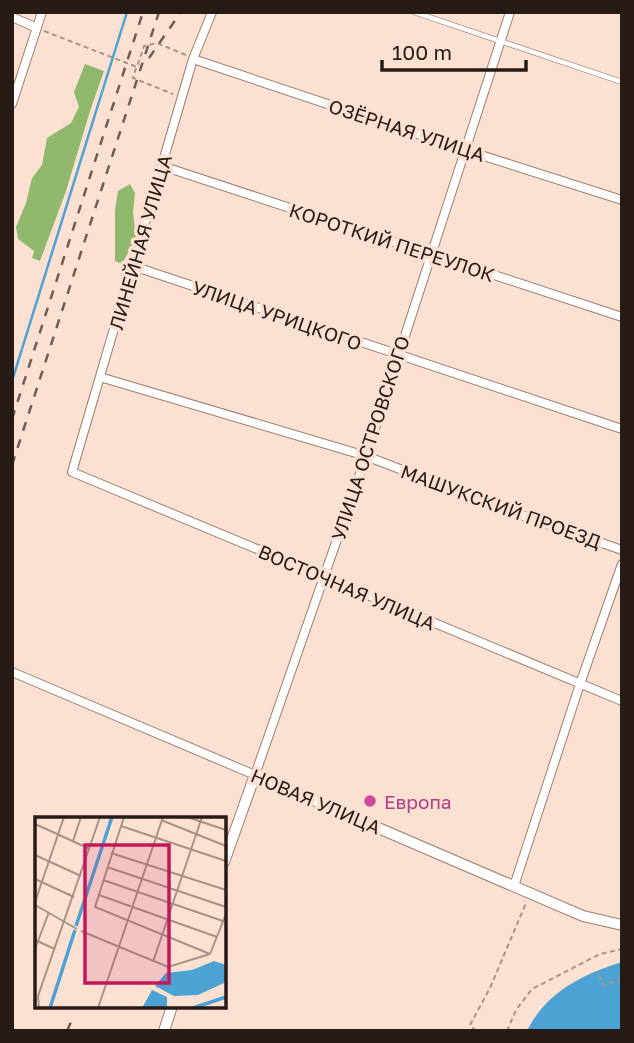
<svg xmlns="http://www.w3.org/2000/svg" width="634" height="1043" viewBox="0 0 634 1043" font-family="'Golos Text',sans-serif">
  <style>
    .forest { fill: #90b86d }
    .water { fill: #4ca2d3 }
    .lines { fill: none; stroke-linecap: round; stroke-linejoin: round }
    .stream { stroke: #4ca2d3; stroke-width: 2.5 }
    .service-casing { stroke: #9c7e6f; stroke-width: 6 }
    .minor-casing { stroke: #9c7e6f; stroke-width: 10 }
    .tertiary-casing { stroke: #9c7e6f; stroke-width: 12 }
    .path { stroke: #a89388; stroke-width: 2; stroke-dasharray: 5 3.5; stroke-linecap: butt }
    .service { stroke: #fff; stroke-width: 4.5 }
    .minor { stroke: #fff; stroke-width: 8 }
    .tertiary { stroke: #fff; stroke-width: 10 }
    .rail { stroke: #6e5d54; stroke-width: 2.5; stroke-dasharray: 9 9; stroke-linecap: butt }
    .hotel-dot { fill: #d1479c; stroke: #fce1d3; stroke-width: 2.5 }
    .labels { text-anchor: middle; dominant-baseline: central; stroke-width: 7; stroke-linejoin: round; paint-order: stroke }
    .street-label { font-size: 19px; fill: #271b15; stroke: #fce1d3 }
    .hotel-label { font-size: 19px; fill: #b23c85; stroke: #fce1d3; text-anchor: start }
    .inset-river { fill: none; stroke: #4ca2d3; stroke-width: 3.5 }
    .inset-road { fill: none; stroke: #a79287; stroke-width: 2 }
    .view { fill: #c2185b; fill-opacity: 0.15; stroke: #c2185b; stroke-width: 3.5 }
    .inset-edge { fill: none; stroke: #271b15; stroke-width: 3.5 }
  </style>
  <rect width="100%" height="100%" fill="#fce1d3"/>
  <!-- forest -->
  <path class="forest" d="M85 64 104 71 90 111 66 191 40 261 32 258 34 251 18 239 16 227 26 203 32 178 42 165 47 138 71 123 79 107 74 92Z
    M130 184 135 193 133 212 136 238 122 264 115 261V210L118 191Z"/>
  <!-- water -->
  <path class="water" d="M622 962V1031H527C546 992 583 974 622 962Z"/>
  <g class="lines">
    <!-- stream -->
    <path class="stream" d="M12 381 127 12"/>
    <!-- service casing -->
    <g class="service-casing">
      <path id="service" d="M414 12 622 82"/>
    </g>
    <!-- minor casing -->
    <g class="minor-casing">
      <path id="minor" d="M212 12 193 59 72 472 622 701
        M12 17 37 28
        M193 59 465 150 622 200
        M12 104 42 12
        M162 166 622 317
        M133 266 622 429
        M100 377 366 456 498 507 622 550
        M12 672 255 775 366 456 510 12
        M514 886 580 684 622 564"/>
    </g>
    <!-- tertiary casing -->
    <g class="tertiary-casing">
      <path id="tertiary" d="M224 862 255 775 583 916 622 925
        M164 1031 172 1006"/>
    </g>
    <!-- path -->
    <path class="path" d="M44 31 137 67 144 46 157 43 186 55
      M136 68 133 78 173 94
      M599 975 603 985 622 979
      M476 1031 470 1025 490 988 526 903 525 901
      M507 1031 516 1010 532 989 600 954 622 949"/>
    <!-- service -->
    <use href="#service" class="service"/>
    <!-- minor -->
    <use href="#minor" class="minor"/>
    <!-- tertiary -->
    <use href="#tertiary" class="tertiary"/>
    <!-- rail -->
    <path class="rail" d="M149 58 181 12
      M12 419 143 12
      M12 465 159 12
      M67 1031 71 1022"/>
  </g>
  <!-- markers -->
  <circle class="hotel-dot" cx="370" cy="801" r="7"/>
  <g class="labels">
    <!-- street labels -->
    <g class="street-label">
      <text transform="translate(407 130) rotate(18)">ОЗЁРНАЯ УЛИЦА</text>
      <text transform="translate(140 242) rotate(-74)">ЛИНЕЙНАЯ УЛИЦА</text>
      <text transform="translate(392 242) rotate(18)">КОРОТКИЙ ПЕРЕУЛОК</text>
      <text transform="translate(277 315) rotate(19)">УЛИЦА УРИЦКОГО</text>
      <text transform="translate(370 438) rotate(-72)">УЛИЦА ОСТРОВСКОГО</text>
      <text transform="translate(501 506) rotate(20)">МАШУКСКИЙ ПРОЕЗД</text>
      <text transform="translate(347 587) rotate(23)">ВОСТОЧНАЯ УЛИЦА</text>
      <text transform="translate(316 801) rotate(23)">НОВАЯ УЛИЦА</text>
    </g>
    <!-- hotel labels -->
    <g class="hotel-label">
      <text x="384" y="801">Европа</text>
    </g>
  </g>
  <!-- overview -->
  <g transform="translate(35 817)">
    <rect width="191" height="191" fill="#fce1d3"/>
    <path d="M179 144 191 148V165L163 178 139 179 120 169 131 156 157 153ZM117 173 132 180V191H107Z" fill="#4ca2d3"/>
    <path class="inset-river" d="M41 109 77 0M15 191 40 113M158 191 191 180"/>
    <path class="inset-road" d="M89 0 60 90 175 137M152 0 191 13M126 3 191 29M0 7 55 32M86 9 191 44M38 24 46 0M76 36 191 73M0 38 46 59M72 50 191 90M0 62 39 80M68 63 188 104M64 78 182 120M0 85 29 0M0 88 42 112M46 114 133 150 175 137M0 123 20 132M0 132 14 95M175 137 191 97M118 145 167 0M4 191 3 179 65 0M63 191 128 0"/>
    <path class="view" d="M50 28H134V166H50Z"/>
    <rect width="191" height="191" class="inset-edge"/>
  </g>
  <!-- border -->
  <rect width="634" height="1043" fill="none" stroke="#271b15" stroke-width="28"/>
  <!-- scale -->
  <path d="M382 60v10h144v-10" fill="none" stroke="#271b15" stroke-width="3.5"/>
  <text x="392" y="60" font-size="21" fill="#271b15" stroke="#fce1d3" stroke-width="5" paint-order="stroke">100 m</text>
</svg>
